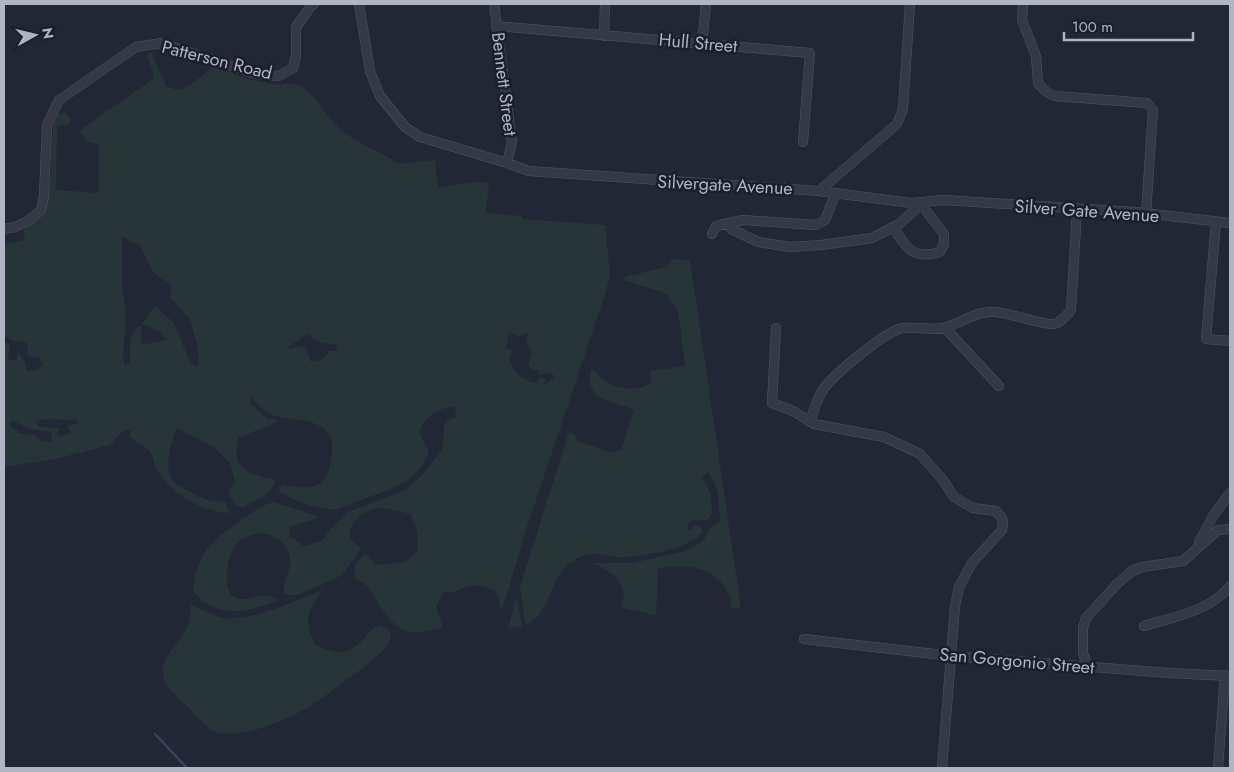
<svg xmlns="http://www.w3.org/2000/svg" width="1234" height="772" viewBox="0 0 1234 772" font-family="Jost,sans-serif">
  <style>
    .green { fill: #273539; fill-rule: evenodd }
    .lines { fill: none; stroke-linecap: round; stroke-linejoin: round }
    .stream { stroke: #39425e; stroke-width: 2.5 }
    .minor-casing { stroke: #505461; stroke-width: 10 }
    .minor { stroke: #353946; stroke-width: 9 }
    .labels { text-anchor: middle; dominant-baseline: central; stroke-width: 5; stroke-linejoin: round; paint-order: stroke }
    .street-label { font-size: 18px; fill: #b0b4c3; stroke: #1b1f2b }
  </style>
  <rect width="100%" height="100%" fill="#222735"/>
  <!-- green -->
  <path class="green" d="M151 52 166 86 177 90 185 89 213 67C232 73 252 81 271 84 280 86 289 81 298 85 314 92 321 109 332 121 353 144 374 147 399 164L435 160 438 187 477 182 489 183 486 213 522 216V219L605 225 610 274 606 291 526 530 502 610 496 592C477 581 470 585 451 593L444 591 436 606 443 628C432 629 415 635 405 631 388 623 378 601 368 587 364 582 355 580 354 574 352 567 361 559 365 554L376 565 405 562 417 552C419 537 417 527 410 514 391 509 374 502 358 518 351 524 349 531 350 539L361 548 342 575 298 595H289L284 593C281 578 297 566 287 549 276 530 250 528 235 546 228 554 222 590 233 596 246 603 252 596 263 596 267 596 271 597 275 597L277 601C261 606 245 613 229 611 217 610 197 602 194 590 191 582 201 558 206 550 215 538 229 529 241 521 251 513 261 505 274 502L317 516 316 519 291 526 289 535 303 546 322 541 331 528 348 512 403 491 412 485 424 473 442 450 445 421 456 418 455 407C441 405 421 420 419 433L429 451C418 483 390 489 361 500 352 503 342 509 332 509 317 509 290 500 278 490L283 485C293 487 312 490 320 483 328 476 331 465 332 455 338 413 292 424 270 414 262 410 255 402 250 396L251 404 268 419H276L277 422 238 438C231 469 247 474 274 479L275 484 269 492 243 508 237 506 228 493 235 481 229 462 212 446 177 428C171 442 162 470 175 483 179 487 185 489 189 491 201 499 212 502 226 502L229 513C199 510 174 496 158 471 154 466 154 458 151 453 147 447 135 441 129 437L131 430H124L111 444 98 448 55 459 4 467V341L10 345 8 359 16 360 18 352 25 362 27 371 37 370 40 366 43 367 39 357 28 356 27 343 11 340 4 335V244L25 240 23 229C55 206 50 173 52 138 53 129 53 119 60 113H66L71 120 68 125 57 126 56 190 98 193 99 145 88 142 79 131 153 79 152 76 154 74 147 56ZM122 236 140 246 154 273 171 285 170 297 190 319 198 348 199 365 196 367 189 360 174 323 155 306 142 324 157 330 167 340 146 344 141 343 142 327 138 326 130 338V363L125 366 123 358 126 314 122 286ZM509 332 518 337 529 332 526 340 532 354 528 364 532 370H539L538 374 550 373 555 376 547 384 544 383 546 379 539 377 535 383C520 379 515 373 509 359L512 350 506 349ZM307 334 318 342 336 345 338 351H329C326 358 318 363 310 361L306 348 296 346 289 350 288 347ZM44 419 76 420 78 424 67 425 71 433 60 437 57 433 60 428 39 427 36 422ZM13 421 31 429 51 432 52 441 42 442 35 435 19 433 8 424Z
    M672 259 690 260 741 608 732 609C731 604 731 597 728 593 716 566 684 563 658 568L656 615 627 609 621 607C631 584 611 572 593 563H632L685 551 703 541 711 527 720 521 718 493 709 472 702 477 711 495 712 514 707 520H690L687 530 691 529 695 525 700 526 702 532C690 549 641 557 620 557 609 557 597 552 586 555 545 566 557 612 525 625L520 587 569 432 574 434 577 441 613 453 621 450 634 410C614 401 583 400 591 370L593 369C597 374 602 380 608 383 616 389 643 392 650 383 652 380 651 375 651 371L685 366 678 311 667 295 662 292 624 280 625 277 666 267Z
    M323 590C307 611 304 618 314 644 332 653 346 657 362 641 368 634 370 629 379 625L389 630 391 638C383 654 367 665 353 675 319 701 296 719 254 730 243 733 231 735 220 733 207 730 197 716 188 707 179 698 164 687 163 674 160 657 181 643 187 628 190 621 190 612 191 605 200 609 210 614 220 617 248 624 296 600 323 590Z
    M516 598H517L522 626 508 629Z"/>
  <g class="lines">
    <!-- stream -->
    <path class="stream" d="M155 734 187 768"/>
    <!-- minor casing -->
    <g class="minor-casing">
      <path id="minor" d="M359 4 370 71 375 84 380 96 405 127 420 137 507 163 529 171 819 191 911 203 944 200 1135 212 1230 223
        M494 4 512 142 507 163
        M1023 4 1022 20 1036 56 1038 83 1045 91 1054 96 1147 103 1153 110 1146 214
        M496 26 810 53 803 142
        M604 36 605 4
        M702 44 706 4
        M819 191 897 124 903 109 910 4
        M1216 222 1206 339 1230 341
        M728 223 731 229 758 242 790 247 821 245 872 238 899 224 924 202
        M893 227C906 248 913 260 940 252L944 244V234L920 203
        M4 229 15 227 28 221 41 210 44 196 47 125 59 100 136 47 162 43 255 74 279 76 293 68 296 56V27L311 6 314 4
        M712 234 716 226 743 220 816 225 825 220 836 193
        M776 328 772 403 793 411 814 424 884 437 920 454 943 480 954 497 973 508 996 511 1002 518 1003 523 1002 530 972 563 959 587 955 606 942 768
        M945 328 999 386
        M810 422C813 413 816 402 821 393 829 377 882 335 899 329 914 325 929 331 944 328 962 323 975 311 994 312 1007 312 1046 326 1054 324 1062 322 1066 316 1071 310L1077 210
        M1199 542 1213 516 1230 493
        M1144 626C1174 617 1210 611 1230 586
        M804 639 952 656 1169 673 1230 676
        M1088 667 1083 653V628L1086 618 1117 584 1132 571 1142 567 1183 561 1218 530 1230 529
        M1218 768 1225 675"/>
    </g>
    <!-- minor -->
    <use href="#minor" class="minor"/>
  </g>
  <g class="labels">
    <!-- street labels -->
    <g class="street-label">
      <text transform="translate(698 43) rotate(5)">Hull Street</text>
      <text transform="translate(217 60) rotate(14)">Patterson Road</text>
      <text transform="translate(504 84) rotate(83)">Bennett Street</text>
      <text transform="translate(725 185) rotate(3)">Silvergate Avenue</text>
      <text transform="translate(1087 211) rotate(4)">Silver Gate Avenue</text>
      <text transform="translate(1017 661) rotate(5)">San Gorgonio Street</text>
    </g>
  </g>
  <!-- border -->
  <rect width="1234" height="772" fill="none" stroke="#b0b4c3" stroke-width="10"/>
  <!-- north arrow -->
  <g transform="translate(35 35) rotate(82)" stroke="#1b1f2b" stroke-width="4" paint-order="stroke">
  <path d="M0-4L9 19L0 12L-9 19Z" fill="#b0b4c3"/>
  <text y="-8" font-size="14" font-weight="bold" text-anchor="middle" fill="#b0b4c3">N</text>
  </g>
  <!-- scale -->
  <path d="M1064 32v8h129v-8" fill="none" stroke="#b0b4c3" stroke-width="2.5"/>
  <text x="1072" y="32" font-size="15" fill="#b0b4c3" stroke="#1b1f2b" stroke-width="4" paint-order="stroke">100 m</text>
</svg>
